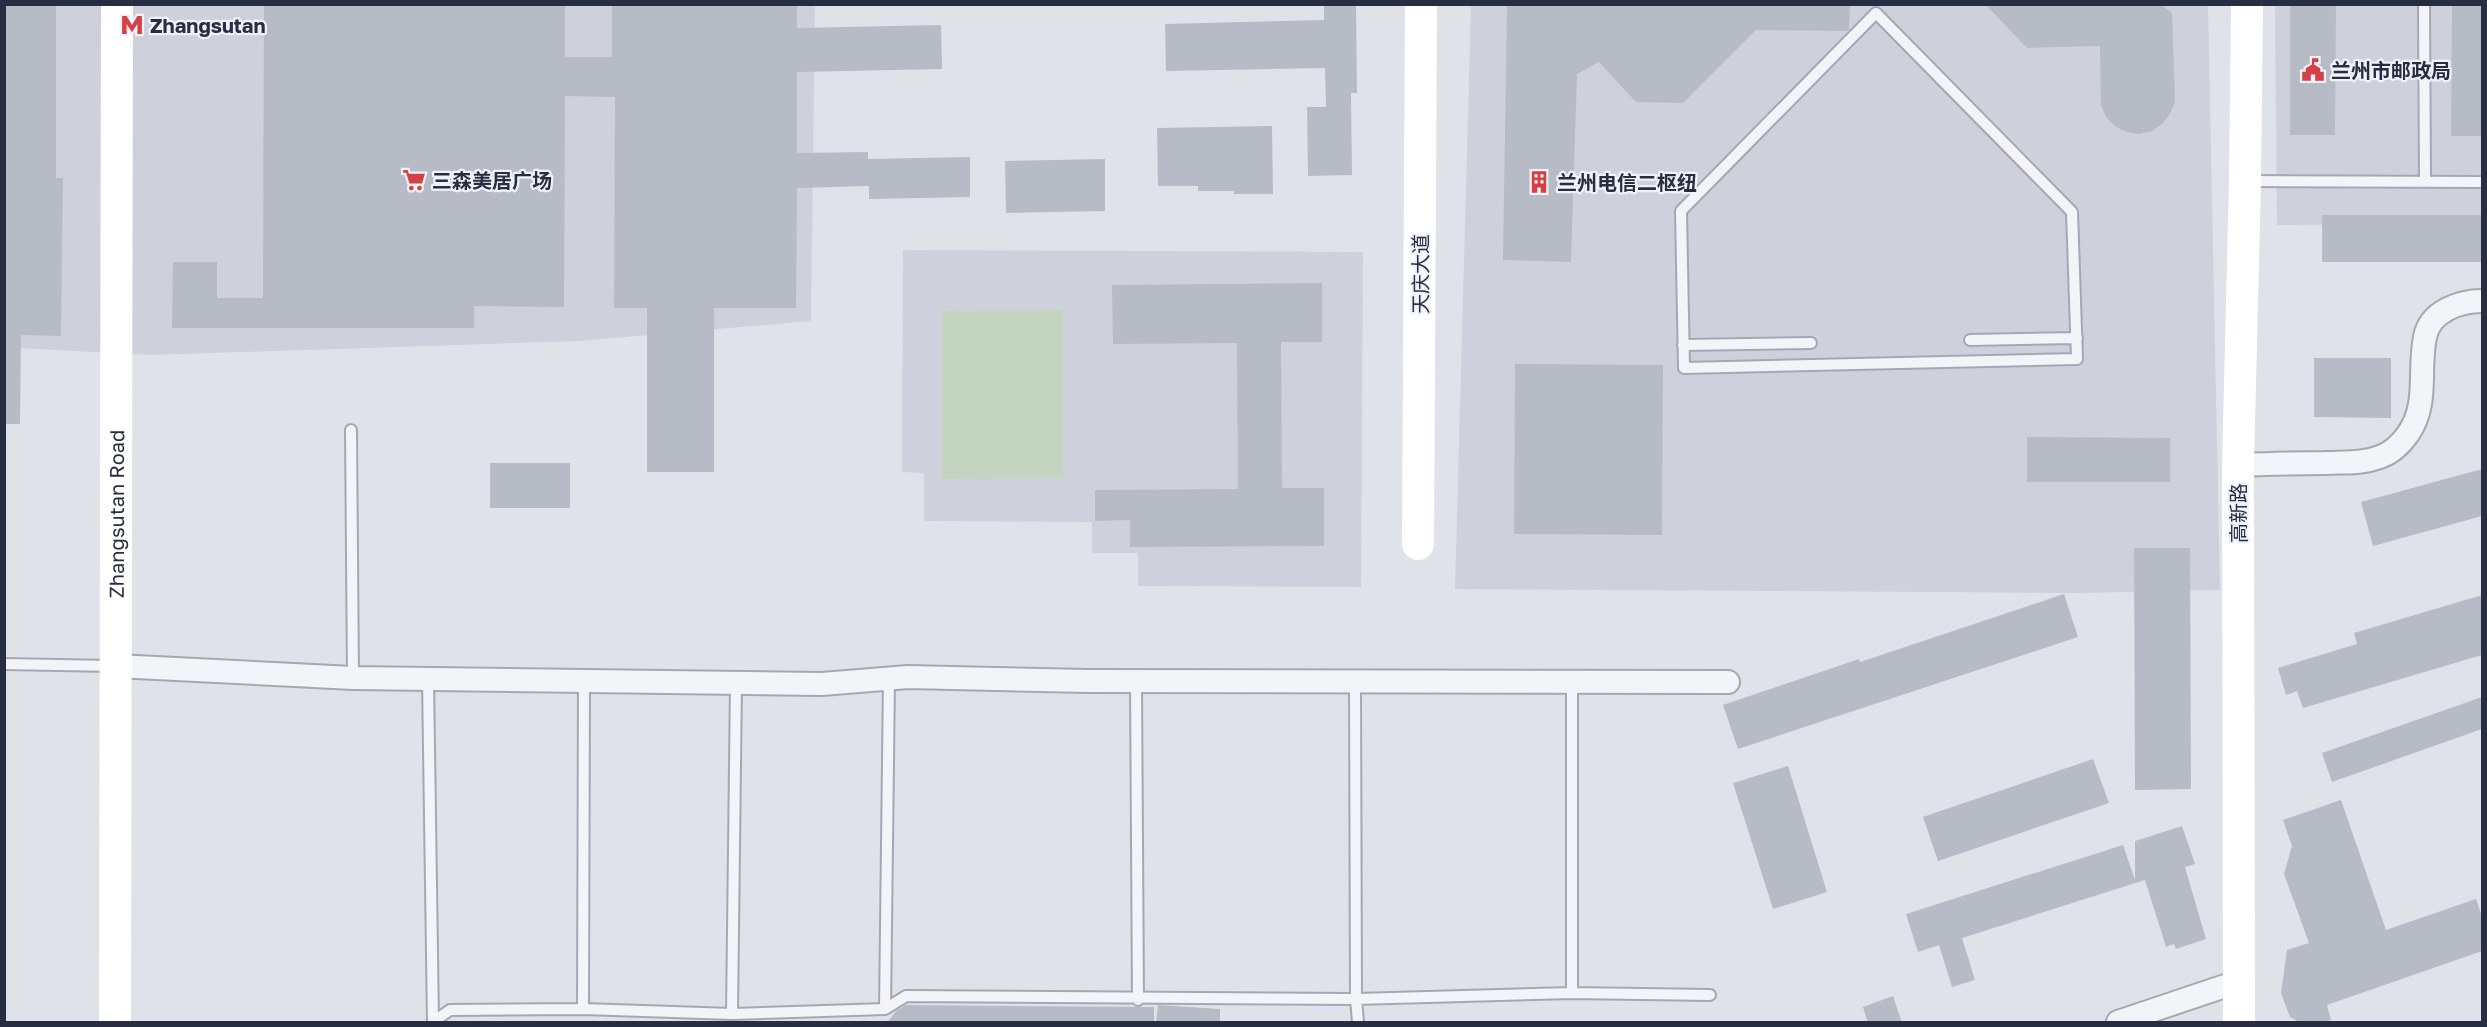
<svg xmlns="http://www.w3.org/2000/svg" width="2487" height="1027" viewBox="0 0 2487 1027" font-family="'Golos Text','Noto Sans SC',sans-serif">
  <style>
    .built { fill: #ced1db }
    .green { fill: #c3d4c0 }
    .building { fill: #b7bbc6 }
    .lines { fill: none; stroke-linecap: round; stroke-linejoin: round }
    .lane-casing { stroke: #a5a8b3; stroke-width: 14 }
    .street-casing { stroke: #a5a8b3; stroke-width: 26 }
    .lane { stroke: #f3f4f7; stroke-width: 10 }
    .street { stroke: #f3f4f7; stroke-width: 22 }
    .secondary { stroke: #fff; stroke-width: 32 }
    .labels { text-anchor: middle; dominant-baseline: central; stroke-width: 4.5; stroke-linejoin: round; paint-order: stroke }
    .poi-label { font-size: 20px; font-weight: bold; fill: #282e41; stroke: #eff2f7; text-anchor: start }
    .street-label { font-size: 20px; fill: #282e41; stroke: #eff2f7 }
  </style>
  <rect width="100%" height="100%" fill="#e0e2e9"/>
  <!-- built -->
  <path class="built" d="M4 5H815L811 321 580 341 151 355 18 348Z
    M1471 5H2208L2220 590 2081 593 1455 589Z
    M2275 5H2482V224L2277 225Z
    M903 250 1363 252 1361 587 1138 586V553H1092V522L924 521V473L902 472Z"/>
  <!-- green -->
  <path class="green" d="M1063 310V478L942 479V311Z"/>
  <!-- building -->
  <path class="building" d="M4 4H56V178H63L61 336 21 335 20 424H4Z
    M264 4H565V57H612V4H797V28L941 25 942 69 797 72V153L868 152V159L970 157V197L869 199V186L797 188 796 308H714V472H647V308H614L615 97 565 96 564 307 474 306V328H172L173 262H217V298H263Z
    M1324 4H1356L1357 93H1351L1352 175 1308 176 1307 107H1326L1325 68 1166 71 1165 24 1324 20Z
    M1507 4H1850L1849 29 1847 31 1756 30 1683 103 1636 102 1599 62 1577 74 1571 262 1503 260Z
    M1985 4H2160L2172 13 2175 102 2170 114 2162 124 2152 131 2139 134 2126 132 2115 126 2106 117 2101 105 2100 46 2027 48Z
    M2290 4H2336L2335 135H2290Z
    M2452 4H2482V136H2451Z
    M1272 126 1273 194H1234V191H1198V186H1158L1157 128Z
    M1105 159V211L1006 213 1005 161Z
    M2322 215H2482V262H2322Z
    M1322 283V342H1281L1282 488H1324V546L1130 547V520L1095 521V490L1238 489 1237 343 1113 344 1112 285Z
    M2314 358H2391V418L2314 417Z
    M1515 364 1663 365 1662 535 1514 534Z
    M2027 437 2170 438V482H2027Z
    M490 463H570V508H490Z
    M2482 469V516L2373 546 2361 502Z
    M2134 548H2190L2191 789 2135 790Z
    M2064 594 2078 637 1738 749 1723 705 1859 659 1860 662Z
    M2482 595V655L2303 708 2297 691 2286 695 2278 668 2357 644 2354 633Z
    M2482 697V729L2332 782 2322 753Z
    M2093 759 2109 803 1938 861 1923 817Z
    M1788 766 1827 892 1773 909 1733 783Z
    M2341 800 2386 930 2476 899 2482 917V951L2327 1005 2331 1020 2322 1023H2301L2290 1017 2281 993 2287 950 2309 943 2284 874 2292 846 2283 820Z
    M2182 826 2195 864 2185 867 2206 939 2176 949 2174 944 2166 947 2145 880 1962 938 1975 980 1952 987 1939 945 1918 952 1906 914 2123 845 2135 880V841Z
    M1893 996 1902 1023H1868L1863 1007Z
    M906 1005 1154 1007V1023H887L896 1011Z
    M1158 1005 1220 1009V1023H1156Z"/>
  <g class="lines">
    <!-- lane casing -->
    <g class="lane-casing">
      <path id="lane" d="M2424 4 2425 182
        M1876 13 2072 212 2077 359 1684 368 1681 211Z
        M2249 181 2482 182
        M1970 340 2077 338
        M1683 345 1811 343
        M351 430 353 678
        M4 664 112 666
        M428 679 433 1022
        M1136 681 1138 1000
        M1355 681 1356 999 1572 993 1710 995
        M1572 682V993
        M583 1009 584 681
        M885 1009 889 679
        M732 1014 736 683
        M433 1022 450 1010 583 1009 732 1014 885 1009 906 996 1356 999 1358 1022"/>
    </g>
    <!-- street casing -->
    <g class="street-casing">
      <path id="street" d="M2238 465C2267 464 2296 463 2325 463 2344 462 2361 464 2380 457 2391 453 2401 444 2408 434 2429 404 2418 371 2425 337 2430 311 2460 301 2482 301
        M116 666 353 678 822 684 908 677 1088 681 1728 682
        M2118 1022 2240 981"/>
    </g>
    <!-- lane -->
    <use href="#lane" class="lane"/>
    <!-- street -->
    <use href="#street" class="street"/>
    <!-- secondary -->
    <g class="secondary">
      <path d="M1418 544 1421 4"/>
      <path id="s1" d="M115 1022 117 4"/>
      <path d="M2239 1022 2238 465 2245 181 2247 4"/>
    </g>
  </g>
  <!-- icons -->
  <defs>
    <g id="metro-bare" transform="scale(1.8)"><path d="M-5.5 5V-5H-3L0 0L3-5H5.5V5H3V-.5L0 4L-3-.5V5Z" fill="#d44044" stroke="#eff2f7" stroke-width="2.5" paint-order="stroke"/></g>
    <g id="civic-bare" transform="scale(1.8)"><path d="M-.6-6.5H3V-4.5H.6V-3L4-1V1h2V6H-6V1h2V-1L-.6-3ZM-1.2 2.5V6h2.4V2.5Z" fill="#d44044" stroke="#eff2f7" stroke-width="2.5" paint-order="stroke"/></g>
    <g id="supermarket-bare" transform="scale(1.8)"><path d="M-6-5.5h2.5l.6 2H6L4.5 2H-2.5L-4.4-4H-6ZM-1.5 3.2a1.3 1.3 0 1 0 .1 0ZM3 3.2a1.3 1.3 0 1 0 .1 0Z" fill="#d44044" stroke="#eff2f7" stroke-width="2.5" paint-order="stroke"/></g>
    <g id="building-bare" transform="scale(1.8)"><path d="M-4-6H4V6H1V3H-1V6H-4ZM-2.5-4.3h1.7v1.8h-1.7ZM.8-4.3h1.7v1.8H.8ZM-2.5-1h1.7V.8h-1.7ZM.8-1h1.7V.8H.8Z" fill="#d44044" stroke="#eff2f7" stroke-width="2.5" paint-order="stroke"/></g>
  </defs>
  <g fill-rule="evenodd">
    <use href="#metro-bare" x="132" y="25"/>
    <use href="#civic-bare" x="2313" y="70"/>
    <use href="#supermarket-bare" x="414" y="180"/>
    <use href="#building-bare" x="1539" y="182"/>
  </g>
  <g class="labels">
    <!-- poi labels -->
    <g class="poi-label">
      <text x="150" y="25">Zhangsutan</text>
      <text x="2331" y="70">兰州市邮政局</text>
      <text x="432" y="180">三森美居广场</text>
      <text x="1557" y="182">兰州电信二枢纽</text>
    </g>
    <!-- street labels -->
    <g class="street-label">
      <text transform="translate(1420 274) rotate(-90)">天庆大道</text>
      <text transform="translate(2238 513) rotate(-90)">高新路</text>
      <text stroke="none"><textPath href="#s1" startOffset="508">Zhangsutan Road</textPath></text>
    </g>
  </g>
  <!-- border -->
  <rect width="2487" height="1027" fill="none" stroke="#282e41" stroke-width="12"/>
</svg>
